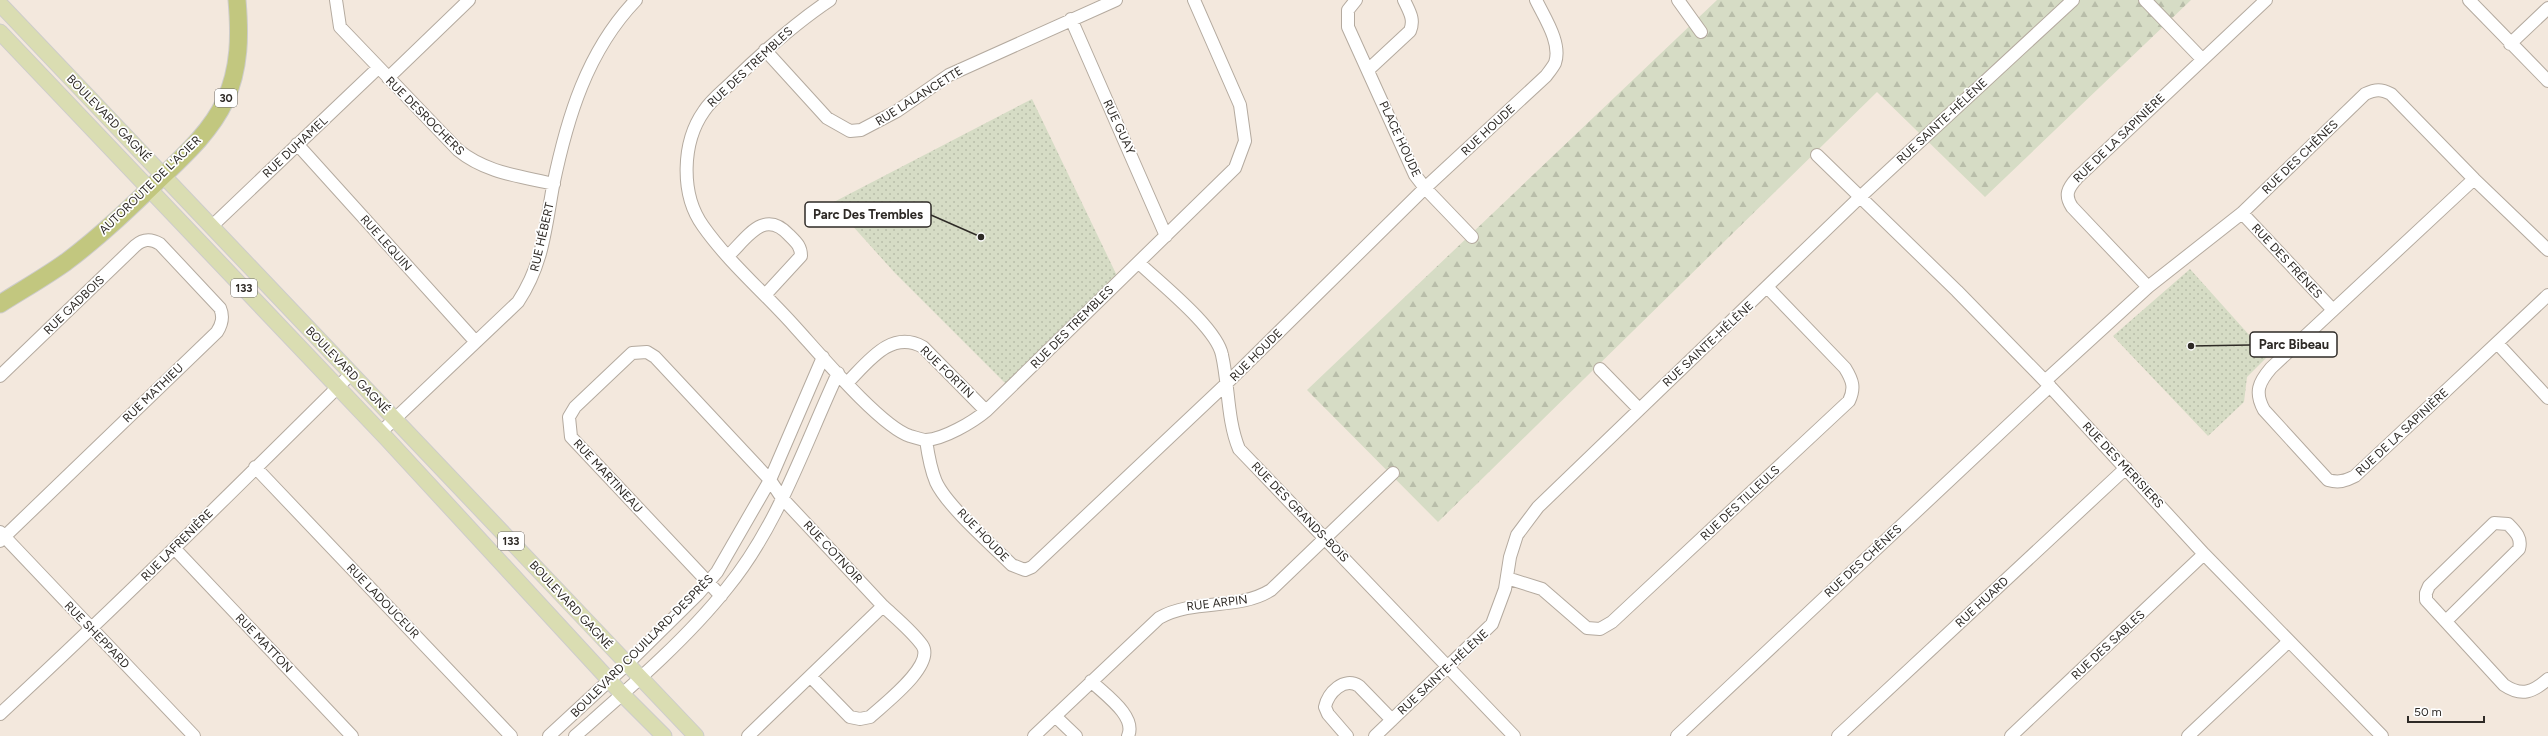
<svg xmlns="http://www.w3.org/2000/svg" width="2548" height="736" viewBox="0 0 2548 736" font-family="Figtree,sans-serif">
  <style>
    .forest { fill: url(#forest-firs) }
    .park { fill: url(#park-dots) }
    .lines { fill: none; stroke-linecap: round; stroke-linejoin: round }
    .minor-casing { stroke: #b4aa9f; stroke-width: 14 }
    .major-casing { stroke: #cdcccb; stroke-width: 17 }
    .highway-casing { stroke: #cdcccb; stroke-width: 19 }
    .minor { stroke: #fff; stroke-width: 12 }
    .major { stroke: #daddb2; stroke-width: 15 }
    .highway { stroke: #c2c77f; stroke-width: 17 }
    .labels { text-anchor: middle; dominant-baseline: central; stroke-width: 3.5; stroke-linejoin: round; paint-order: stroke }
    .shield { fill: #fff; stroke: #6d6a67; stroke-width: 1 }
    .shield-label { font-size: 11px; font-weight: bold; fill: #2e2a26 }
    .street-label { font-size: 12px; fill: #2e2a26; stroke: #fff }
    .leader { fill: none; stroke: #2e2a26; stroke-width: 1.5 }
    .callout-dot { fill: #2e2a26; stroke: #fff; stroke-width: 1.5 }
    .callout { fill: #fff; stroke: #2e2a26; stroke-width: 1.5 }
    .callout-label { font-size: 13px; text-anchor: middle; font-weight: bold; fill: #2e2a26 }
  </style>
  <defs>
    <pattern id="forest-firs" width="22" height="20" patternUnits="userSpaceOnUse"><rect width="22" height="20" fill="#d6dcc5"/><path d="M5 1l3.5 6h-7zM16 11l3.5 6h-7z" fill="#b8bda9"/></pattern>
    <pattern id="park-dots" width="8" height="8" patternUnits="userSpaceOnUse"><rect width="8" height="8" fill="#d6dcc5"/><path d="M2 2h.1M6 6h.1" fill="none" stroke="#b8bda9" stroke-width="1.8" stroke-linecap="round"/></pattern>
  </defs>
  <rect width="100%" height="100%" fill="#f3e8dd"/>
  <!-- forest -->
  <path class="forest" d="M1717 0H2191L1985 197 1877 92 1438 522 1307 390Z"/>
  <!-- park -->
  <path class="park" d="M1032 99 1119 280 1010 388 894 272 832 203Z
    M2190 269 2268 356 2247 377 2244 402 2208 436 2113 336Z"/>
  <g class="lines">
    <!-- minor casing -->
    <g class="minor-casing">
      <path id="minor" d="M336 0 340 27 458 150C486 173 520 176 554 184
        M830 0C794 24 763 52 732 82 723 91 711 100 704 111 682 142 680 194 703 226 729 263 766 294 796 328 818 352 881 427 910 436 914 437 922 440 926 440 944 439 973 422 986 411L1235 168 1245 141 1240 105 1194 0
        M1356 0 1348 10V27L1415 175 1425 188 1472 237
        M1678 0 1701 32
        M2145 0 2202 59
        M2469 0 2548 81
        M1071 19 1166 236
        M2510 44 2548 8
        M765 50 827 118 850 131 861 130 897 111 949 75 1116 0
        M1368 70 1410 31C1415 19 1409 11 1404 0
        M388 78 469 0
        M297 144 475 341
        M1817 155 1957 291 2045 381 2204 554 2382 736
        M2474 179 2271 368C2259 382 2254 392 2264 410L2328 480C2339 483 2345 481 2355 476L2548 295
        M2242 213 2333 310
        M212 226 378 68
        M728 256C747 238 764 208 789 235 796 242 801 246 801 256L766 294
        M1139 263C1160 283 1217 328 1222 355 1229 386 1227 420 1239 449L1514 736
        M2148 287 2072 207C2064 195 2068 188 2077 178L2266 0
        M2497 343 2548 398
        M1600 369 1639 409
        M0 376 135 246C143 239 150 238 160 244L220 308C224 317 222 324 217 332L0 541
        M2045 381 2148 287 2242 213 2365 94C2376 89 2381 89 2391 94L2474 179 2548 250
        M847 383C868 362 891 329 923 347L986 411
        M381 432 518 302C543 264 545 230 553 186 567 118 587 51 636 0
        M926 440C928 454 930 468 936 482 947 506 992 545 1012 565L1025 570 1032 567 1226 384 1425 188 1546 76C1549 72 1553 67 1555 63 1562 43 1544 17 1536 0
        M255 467 511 736
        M0 532 194 736
        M175 549 352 736
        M1507 578 1542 589 1587 628 1600 629 1612 622 1849 401C1855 388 1853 381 1845 368L1768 288
        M721 596 571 437 569 417 575 407 632 353 647 352 655 357 770 480 782 498 883 606 748 736
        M2446 621 2519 549C2522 538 2516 532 2508 524L2494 523 2429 586 2426 593V600L2504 685C2522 697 2533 692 2548 679
        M811 677 850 717 860 719 870 717C884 704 936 665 922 645 912 631 896 618 883 606
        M1091 681C1104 694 1137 716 1128 736
        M0 714C120 603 236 488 352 373
        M1055 716 1076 736
        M549 736 627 664 698 594 717 572 770 480 823 357
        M575 736C626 691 685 641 727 588 778 526 804 446 838 373
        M1034 736 1159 618C1195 598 1237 611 1271 590L1393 473
        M1347 736 1328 714 1325 707C1328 693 1344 676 1359 686L1392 720
        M1375 736 1492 624 1505 589 1510 557 1517 535 1538 507 1859 198 2073 0
        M1677 736 2050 386
        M1838 736 2126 468
        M2011 736 2204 554
        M2188 736 2288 642"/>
    </g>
    <!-- major casing -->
    <g class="major-casing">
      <path id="major" d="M0 4 696 736
        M0 32 387 439 622 694 664 736"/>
    </g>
    <!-- highway casing -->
    <g class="highway-casing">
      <path id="highway" d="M0 304C22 290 45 277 66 262 102 235 134 204 166 173 188 152 212 129 225 101 240 68 240 35 237 0"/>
    </g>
    <!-- minor -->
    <use href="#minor" class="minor"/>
    <!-- major -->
    <use href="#major" class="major"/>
    <!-- highway -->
    <use href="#highway" class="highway"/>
  </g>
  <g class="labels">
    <!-- shield labels -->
    <g class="shield">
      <rect x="215" y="89" width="22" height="18" rx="3"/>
      <rect x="231" y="279" width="26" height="18" rx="3"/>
      <rect x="498" y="532" width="26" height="18" rx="3"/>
    </g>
    <g class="shield-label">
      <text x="226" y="98">30</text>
      <text x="244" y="288">133</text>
      <text x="511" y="541">133</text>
    </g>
    <!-- street labels -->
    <g class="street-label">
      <text transform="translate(750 67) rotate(-43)">RUE DES TREMBLES</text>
      <text transform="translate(919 96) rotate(-32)">RUE LALANCETTE</text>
      <text transform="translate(425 116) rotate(45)">RUE DESROCHERS</text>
      <text transform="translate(109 118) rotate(46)">BOULEVARD GAGNÉ</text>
      <text transform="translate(1942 121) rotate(-43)">RUE SAINTE-HÉLÈNE</text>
      <text transform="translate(1119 127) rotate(65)">RUE GUAY</text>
      <text transform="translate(1488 130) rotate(-43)">RUE HOUDE</text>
      <text transform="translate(2119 138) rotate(-44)">RUE DE LA SAPINIÈRE</text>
      <text transform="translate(1400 139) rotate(65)">PLACE HOUDE</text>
      <text transform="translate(295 147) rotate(-43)">RUE DUHAMEL</text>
      <text transform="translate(2300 157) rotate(-44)">RUE DES CHÊNES</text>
      <text transform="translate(150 185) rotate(-44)">AUTOROUTE DE L'ACIER</text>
      <text transform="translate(542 237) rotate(-77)">RUE HÉBERT</text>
      <text transform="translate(386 243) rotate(48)">RUE LEQUIN</text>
      <text transform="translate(2287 261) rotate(47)">RUE DES FRÊNES</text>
      <text transform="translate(74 305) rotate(-44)">RUE GADBOIS</text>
      <text transform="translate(1072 327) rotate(-45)">RUE DES TREMBLES</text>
      <text transform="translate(1708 344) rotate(-43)">RUE SAINTE-HÉLÈNE</text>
      <text transform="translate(1256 355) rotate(-45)">RUE HOUDE</text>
      <text transform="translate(348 370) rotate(46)">BOULEVARD GAGNÉ</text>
      <text transform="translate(947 372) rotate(44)">RUE FORTIN</text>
      <text transform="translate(153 393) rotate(-44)">RUE MATHIEU</text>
      <text transform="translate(2402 432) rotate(-43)">RUE DE LA SAPINIÈRE</text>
      <text transform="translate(2123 465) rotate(47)">RUE DES MERISIERS</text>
      <text transform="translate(608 476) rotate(47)">RUE MARTINEAU</text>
      <text transform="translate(1740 503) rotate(-43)">RUE DES TILLEULS</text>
      <text transform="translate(1300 512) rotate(46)">RUE DES GRANDS-BOIS</text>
      <text transform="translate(983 535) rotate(46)">RUE HOUDE</text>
      <text transform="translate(177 545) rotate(-45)">RUE LAFRENIÈRE</text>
      <text transform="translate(833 552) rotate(47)">RUE COTNOIR</text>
      <text transform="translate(1863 561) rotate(-43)">RUE DES CHÊNES</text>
      <text transform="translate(383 601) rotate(46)">RUE LADOUCEUR</text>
      <text transform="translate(1982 602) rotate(-43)">RUE HUARD</text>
      <text transform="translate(1217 603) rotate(-7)">RUE ARPIN</text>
      <text transform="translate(571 605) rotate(47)">BOULEVARD GAGNÉ</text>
      <text transform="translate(97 635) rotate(46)">RUE SHEPPARD</text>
      <text transform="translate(264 643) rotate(46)">RUE MATTON</text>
      <text transform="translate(2108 645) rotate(-43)">RUE DES SABLES</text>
      <text transform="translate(642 646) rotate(-45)">BOULEVARD COUILLARD-DESPRÈS</text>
      <text transform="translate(1443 672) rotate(-43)">RUE SAINTE-HÉLÈNE</text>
    </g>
  </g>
  <!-- callouts -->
  <path class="leader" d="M981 237L931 215M2191 346L2250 345"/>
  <g class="callout-dot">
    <circle cx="981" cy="237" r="4"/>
    <circle cx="2191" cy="346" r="4"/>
  </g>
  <g class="callout">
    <rect x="805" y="202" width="126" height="25" rx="4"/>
    <rect x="2250" y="332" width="87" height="25" rx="4"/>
  </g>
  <g class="callout-label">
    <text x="868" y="219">Parc Des Trembles</text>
    <text x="2294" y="349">Parc Bibeau</text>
  </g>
  <!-- scale -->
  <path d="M2408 716v6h76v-6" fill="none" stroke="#2e2a26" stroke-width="2"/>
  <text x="2414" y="716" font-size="12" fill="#2e2a26" stroke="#ffffff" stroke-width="3" paint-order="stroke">50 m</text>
</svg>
